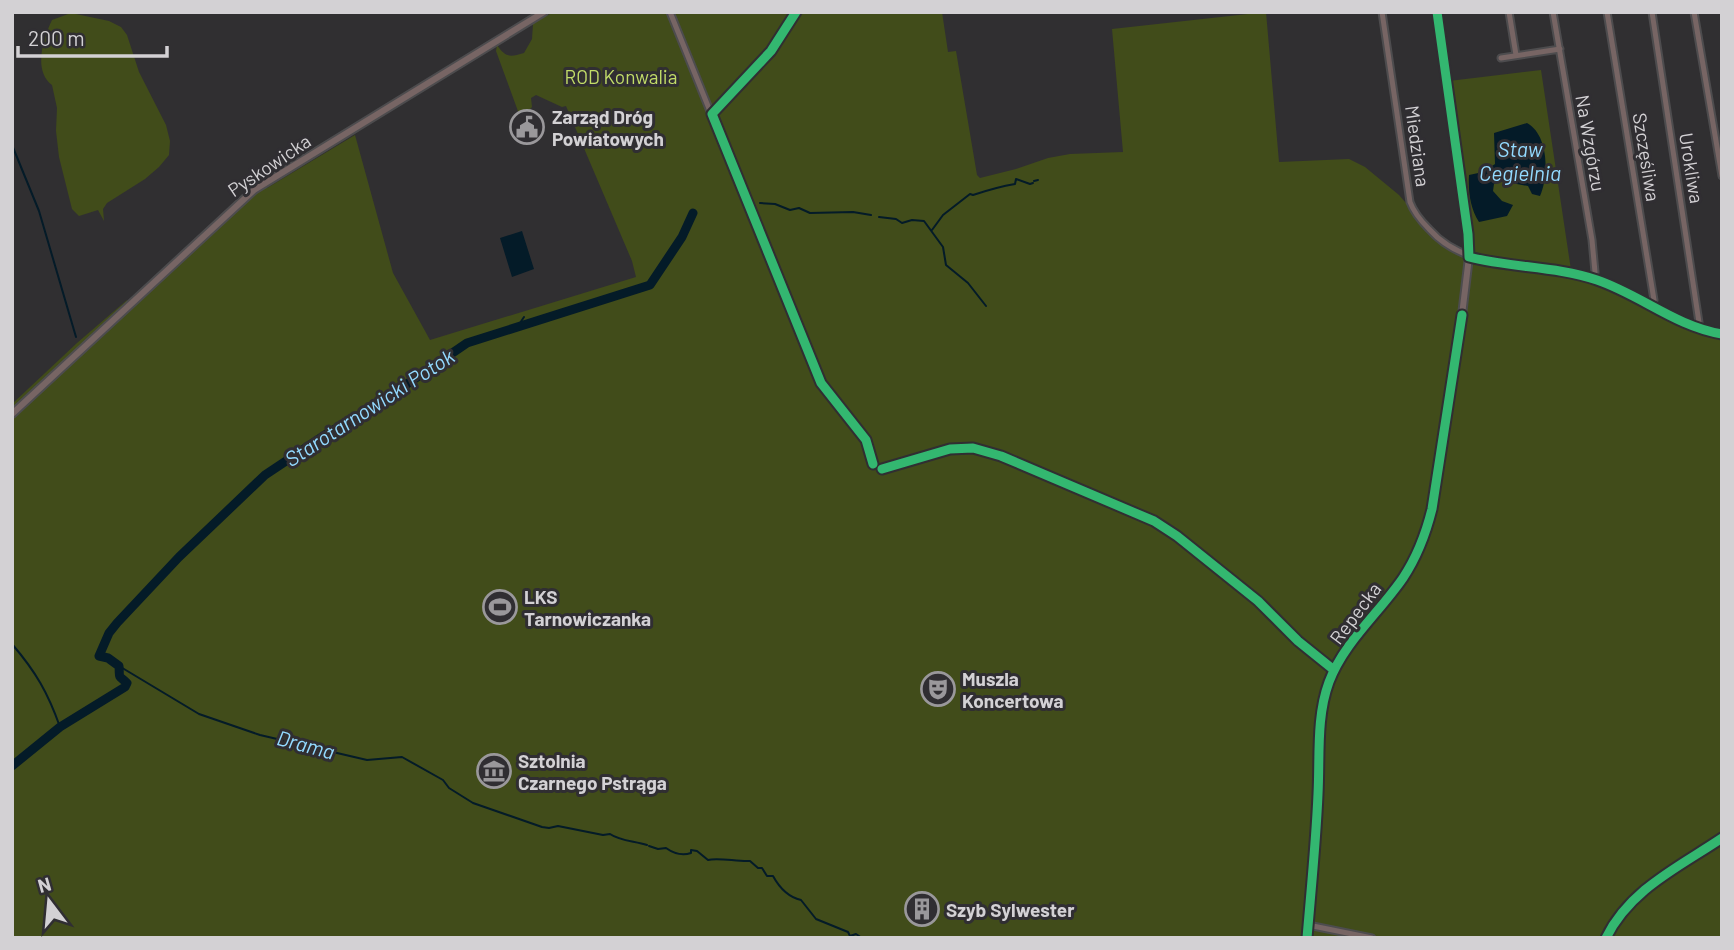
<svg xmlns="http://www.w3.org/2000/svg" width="1734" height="950" viewBox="0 0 1734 950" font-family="Barlow,sans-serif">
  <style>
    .green { fill: #414c1a }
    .water { fill: #041b28 }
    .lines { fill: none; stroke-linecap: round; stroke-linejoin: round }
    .stream { stroke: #041b28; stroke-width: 2 }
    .river { stroke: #041b28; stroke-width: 9 }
    .minor-casing { stroke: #4d4c4e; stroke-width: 9 }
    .tertiary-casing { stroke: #4d4c4e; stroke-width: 10 }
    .minor { stroke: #776564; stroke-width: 5 }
    .tertiary { stroke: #776564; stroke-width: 6 }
    .cycleway-casing { stroke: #302e32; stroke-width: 13 }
    .cycleway { stroke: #33b770; stroke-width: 9 }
    .labels { text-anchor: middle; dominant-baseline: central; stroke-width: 6; stroke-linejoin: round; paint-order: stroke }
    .park-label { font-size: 19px; fill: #c2dd68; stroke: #302e32 }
    .poi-label { font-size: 19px; font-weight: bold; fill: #d3d1d4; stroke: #302e32; text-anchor: start }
    .street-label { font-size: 19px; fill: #d3d1d4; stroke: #302e32 }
    .water-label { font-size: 21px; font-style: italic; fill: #93daff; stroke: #302e32 }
  </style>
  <rect width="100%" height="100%" fill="#302f31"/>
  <!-- green -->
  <path class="green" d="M553 12H942L948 52 956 51 977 175 980 178 1016 169 1048 158 1070 154 1123 152 1112 29 1266 12 1279 162 1349 159 1365 167 1399 195 1446 249 1472 261 1449 81 1541 70 1571 270H1568L1569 275 1613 288 1695 332 1722 338V938H12V418L266 184 267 188 355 135 393 273 430 340 636 277 632 261 566 106 562 107 536 95 531 98 532 107 525 114H519L496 51 497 45C506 58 510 57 524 53L532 39 533 24Z
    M71 13 109 21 121 27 127 35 139 72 166 125 170 141 169 155 159 167 145 179 107 203 103 209 104 221 98 210 79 216 72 209 59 157 56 131 57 108 52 85C33 71 43 39 52 20Z
    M127 300V303L12 410V404L77 343Z"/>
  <!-- water -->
  <path class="water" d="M1527 123C1549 135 1549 176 1540 196L1532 194 1528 186 1501 181 1494 184 1493 191 1502 201 1513 205 1507 216 1479 222C1470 208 1468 191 1469 175L1483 172 1495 164 1494 133Z
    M522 231 534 269 512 277 500 238Z"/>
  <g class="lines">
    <!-- stream -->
    <path class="stream" d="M12 145 39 211 76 337
      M1034 181 1038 180
      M760 203 775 204 790 210 799 208 810 213 853 212 871 215
      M879 217 896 219 902 223 912 220 924 221 943 247 946 265 968 283 986 306
      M932 230 943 215 970 194 973 195C985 191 1003 186 1015 184L1016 179 1030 184 1033 183
      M518 326 524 317
      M12 644C36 672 48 693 60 727
      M119 666 199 714 260 735 367 760 402 757 443 780 449 788 473 803 542 827 549 828 558 826 603 835 610 834C620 841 634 841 647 845
      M649 846 658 849 666 848C673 853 682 856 691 853V850L697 851 708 860C718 857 738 862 750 861L758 868H762L767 876H773C779 887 788 897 801 900L816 919 848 932 850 936 856 934 862 938"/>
    <!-- river -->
    <path class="river" d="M12 766 60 727 125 687 127 683C117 674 120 679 119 666L108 658 99 656 109 633 117 623 179 557 265 475 328 433 363 414 467 343 650 285 682 237 693 213"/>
    <!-- minor casing -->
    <g class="minor-casing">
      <path id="minor" d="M670 12 756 225
        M1382 12 1410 202C1414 213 1421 221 1429 229 1460 264 1502 262 1545 268 1562 270 1578 275 1594 279L1595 272 1592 240 1553 12
        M1509 12 1516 55
        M1607 12 1654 300 1652 307
        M1652 12 1700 329
        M1694 12 1722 176
        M1501 58 1560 49
        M1308 925 1372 938"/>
    </g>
    <!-- tertiary casing -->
    <g class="tertiary-casing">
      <path id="tertiary" d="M12 414 254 190 544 12
        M1307 938C1311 890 1316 842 1318 794 1320 757 1316 717 1329 682 1344 642 1379 613 1403 578 1417 557 1426 533 1432 509L1462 315 1469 257 1468 234 1437 12"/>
    </g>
    <!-- minor -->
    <use href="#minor" class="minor"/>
    <!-- tertiary -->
    <use href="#tertiary" class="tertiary"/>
    <!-- cycleway casing -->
    <g class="cycleway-casing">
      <path id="cycleway" d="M796 12 771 51 712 114 821 383 866 440 873 464
        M1437 12 1468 234 1469 257C1511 268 1556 266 1597 280 1641 295 1675 326 1722 334
        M882 469 950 449 973 448 1001 456 1154 521 1177 536 1258 601 1298 641 1334 670
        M1307 938C1311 890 1316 842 1318 794 1320 757 1316 717 1329 682 1344 642 1379 613 1403 578 1417 557 1426 533 1432 509L1462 315
        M1606 938C1630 889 1679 867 1722 838"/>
    </g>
    <!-- cycleway -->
    <use href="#cycleway" class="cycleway"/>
  </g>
  <!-- icons -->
  <defs>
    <g id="civic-ring" transform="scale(1.75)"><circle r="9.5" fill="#302e32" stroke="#9a989b" stroke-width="1.5"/><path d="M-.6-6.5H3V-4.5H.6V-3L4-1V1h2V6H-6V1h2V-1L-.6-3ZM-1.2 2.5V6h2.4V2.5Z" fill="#9a989b"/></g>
    <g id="stadium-ring" transform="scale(1.75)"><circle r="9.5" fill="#302e32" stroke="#9a989b" stroke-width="1.5"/><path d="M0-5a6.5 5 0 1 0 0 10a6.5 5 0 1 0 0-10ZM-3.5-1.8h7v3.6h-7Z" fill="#9a989b"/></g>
    <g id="theatre-ring" transform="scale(1.75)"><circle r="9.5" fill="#302e32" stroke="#9a989b" stroke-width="1.5"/><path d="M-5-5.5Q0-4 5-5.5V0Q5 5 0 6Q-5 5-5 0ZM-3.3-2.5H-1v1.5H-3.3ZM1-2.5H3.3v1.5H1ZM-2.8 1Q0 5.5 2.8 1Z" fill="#9a989b"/></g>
    <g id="museum-ring" transform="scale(1.75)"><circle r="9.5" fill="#302e32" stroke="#9a989b" stroke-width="1.5"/><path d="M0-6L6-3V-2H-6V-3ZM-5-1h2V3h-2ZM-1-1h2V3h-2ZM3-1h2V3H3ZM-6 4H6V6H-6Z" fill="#9a989b"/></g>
    <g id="building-ring" transform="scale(1.75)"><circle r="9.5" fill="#302e32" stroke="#9a989b" stroke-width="1.5"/><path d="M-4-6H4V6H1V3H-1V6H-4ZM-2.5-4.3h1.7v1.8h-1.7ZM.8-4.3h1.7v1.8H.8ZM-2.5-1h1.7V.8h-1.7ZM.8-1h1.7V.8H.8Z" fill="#9a989b"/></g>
  </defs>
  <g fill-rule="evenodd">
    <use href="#civic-ring" x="527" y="127"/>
    <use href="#stadium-ring" x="500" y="607"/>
    <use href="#theatre-ring" x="938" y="689"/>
    <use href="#museum-ring" x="494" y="771"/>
    <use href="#building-ring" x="922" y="909"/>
  </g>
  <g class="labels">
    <!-- park labels -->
    <g class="park-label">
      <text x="621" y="76">ROD Konwalia</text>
    </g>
    <!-- poi labels -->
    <g class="poi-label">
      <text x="552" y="116">Zarząd Dróg<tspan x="552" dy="22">Powiatowych</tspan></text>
      <text x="524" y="596">LKS<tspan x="524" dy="22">Tarnowiczanka</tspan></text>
      <text x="962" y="678">Muszla<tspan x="962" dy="22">Koncertowa</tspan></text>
      <text x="518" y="760">Sztolnia<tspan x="518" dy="22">Czarnego Pstrąga</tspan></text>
      <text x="946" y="909">Szyb Sylwester</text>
    </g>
    <!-- street labels -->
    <g class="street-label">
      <text transform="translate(1591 143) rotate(80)">Na Wzgórzu</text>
      <text transform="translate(1418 146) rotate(82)">Miedziana</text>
      <text transform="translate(1647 157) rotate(81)">Szczęśliwa</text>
      <text transform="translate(269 165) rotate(-34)">Pyskowicka</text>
      <text transform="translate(1692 168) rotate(81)">Urokliwa</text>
      <text transform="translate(1355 613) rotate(-53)">Repecka</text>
    </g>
    <!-- water labels -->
    <g class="water-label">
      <text x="1520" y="148">Staw<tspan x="1520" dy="24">Cegielnia</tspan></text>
      <text transform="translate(369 407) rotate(-33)">Starotarnowicki Potok</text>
      <text transform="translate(306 744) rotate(15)">Drama</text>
    </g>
  </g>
  <!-- border -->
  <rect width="1734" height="950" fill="none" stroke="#d3d1d4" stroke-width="28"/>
  <!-- north arrow -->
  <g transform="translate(49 901) rotate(344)" stroke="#302e32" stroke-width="5" paint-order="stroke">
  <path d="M0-5L12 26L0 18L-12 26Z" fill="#d3d1d4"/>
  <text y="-10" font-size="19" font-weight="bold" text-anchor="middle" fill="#d3d1d4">N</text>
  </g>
  <!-- scale -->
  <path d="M18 46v10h149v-10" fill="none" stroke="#d3d1d4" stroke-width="3.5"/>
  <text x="28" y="46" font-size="21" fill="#d3d1d4" stroke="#302e32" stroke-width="5" paint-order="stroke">200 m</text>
</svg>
